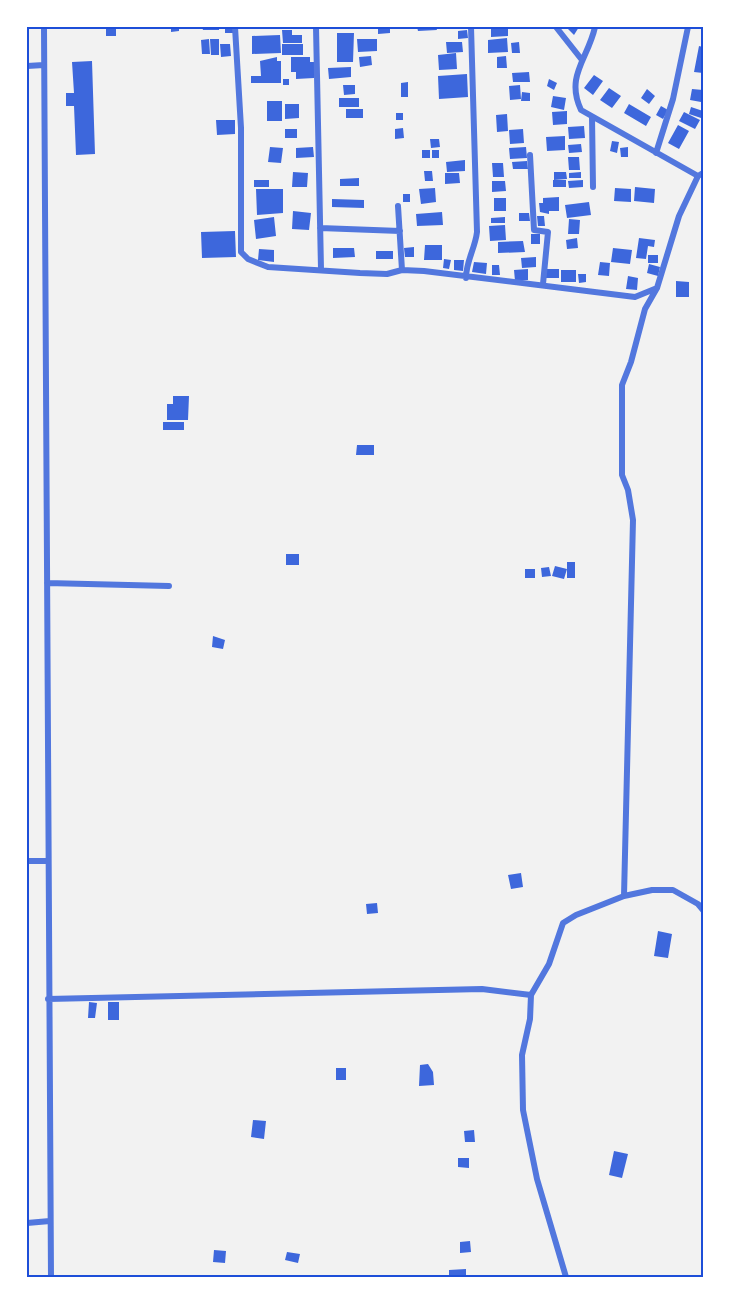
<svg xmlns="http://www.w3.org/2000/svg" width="730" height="1304" viewBox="0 0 730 1304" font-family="'PT Sans',sans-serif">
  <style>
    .building { fill: #3d67dc }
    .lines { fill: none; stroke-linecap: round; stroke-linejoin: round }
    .minor { stroke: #5277de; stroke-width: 6 }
    .neatline { fill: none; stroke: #1d4ed8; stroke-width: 2 }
  </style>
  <rect width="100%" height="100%" fill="#f2f2f2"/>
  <!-- building -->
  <path class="building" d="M106 27H116V36H106Z
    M171 27H179V31L171 32Z
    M202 27H219V30H203Z
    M225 27H233V33H225Z
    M378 27H390V33L378 34Z
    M417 27H436L437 30 418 31Z
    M491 27H508V36L491 37Z
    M566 27H579L574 35Z
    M282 30H292V35H302V43H283Z
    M467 30 468 38 458 39V31Z
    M337 33H354L353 62H337Z
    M280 35 281 53 252 54V36Z
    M507 38 508 52 488 53V40Z
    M209 39 210 54H202L201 40Z
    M210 39H219V55H211Z
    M357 39H377V51L358 52Z
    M446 42H462L463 52 447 53Z
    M519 42 520 53H512L511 43Z
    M220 44H230L231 56 221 57Z
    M282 44H303V55H282Z
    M699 46 703 47V73L694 72Z
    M456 53 457 69 439 70 438 55Z
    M371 56 372 65 360 67 359 57Z
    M506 56 507 68H497V57Z
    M277 57V61H281V83H251V76H261L260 61Z
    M291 57H310V62H314V78L296 79V72H291Z
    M92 61 95 154 76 155 74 106H66V93H74L72 62Z
    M351 67V77L329 79 328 68Z
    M529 72 530 82H513L512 73Z
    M467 74 468 97 439 99 438 76Z
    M594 75 603 81 593 95 584 88Z
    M283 79H289V85H283Z
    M549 79 557 83 554 90 547 86Z
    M408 82V97H401V83Z
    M343 85H355V94L344 95Z
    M520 85 521 99 510 100 509 86Z
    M609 88 621 96 612 108 600 100Z
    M647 89 655 96 649 104 641 98Z
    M692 89 703 90 701 102 690 100Z
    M522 92 530 93V101H521Z
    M553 96 566 98 564 110 551 107Z
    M339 98H359V107H339Z
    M267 101H282V121H267Z
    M285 104H299V118L285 119Z
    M629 104 651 117 646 126 624 113Z
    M661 106 668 110 663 119 656 115Z
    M691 107 703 111 701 118 689 114Z
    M346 109H363V118H346Z
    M567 111V124L553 125 552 112Z
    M684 112 700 120 695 129 679 121Z
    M396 113H403V120H396Z
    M507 114 508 131 497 132 496 115Z
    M216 120H235V134L217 135Z
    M678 125 689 131 679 149 668 143Z
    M584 126 585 138 569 139 568 127Z
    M403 128 404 138 395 139V129Z
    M285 129H297V138H285Z
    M523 129 524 143 510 144 509 130Z
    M565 136V150L547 151 546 137Z
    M430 139H439L440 147 431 148Z
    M612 141 619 142 617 153 610 151Z
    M581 144 582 152 569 153 568 145Z
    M270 147 283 148 281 163 268 162Z
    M313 147 314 157 296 158V148Z
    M526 147 527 158 510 159 509 148Z
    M628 147V157H621L620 148Z
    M422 150H430V158H422Z
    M432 150H439V158H432Z
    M568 157H579L580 170H569Z
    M465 160V171L447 172 446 162Z
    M527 161 528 169H513L512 162Z
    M492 163H503L504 177H493Z
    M424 171H432L433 181H425Z
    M293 172 308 173 307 187H292Z
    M554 172H566L567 179 554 180Z
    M581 172V178H569V173Z
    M445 173H459L460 183 445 184Z
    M359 178V186H340V179Z
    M254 180H269V187H254Z
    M553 180H566V187H553Z
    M583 180V187L569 188 568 181Z
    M492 181H505L506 191 492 192Z
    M635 187 655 189 654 203 634 201Z
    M435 188 436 202 421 204 419 189Z
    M615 188 631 189V202L614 201Z
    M256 189H283V213L257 215Z
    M403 194H410V202H403Z
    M559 197V211H549V214L540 212 539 203H543V198Z
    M494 198H506V211H494Z
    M332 199 364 200V208L332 207Z
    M589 202 591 215 567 218 565 205Z
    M293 211 311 213 309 230 292 229Z
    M442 212 443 225 417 226 416 214Z
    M519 213H529L530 221H519Z
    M537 216H544L545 226H538Z
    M274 217 276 236 256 239 254 220Z
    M505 217V223H491V218Z
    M569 219 580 220 579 234H568Z
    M505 225 506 240 490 241 489 226Z
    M235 231 236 257 202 258 201 232Z
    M531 234H540V244H531Z
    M577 238 578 248 567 249 566 240Z
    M639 238 655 240 654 247 648 246 646 259 636 258Z
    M523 241 525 252 498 253V242Z
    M425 245H442V260H424Z
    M414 247V257H405L404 248Z
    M333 248H354L355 257 333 258Z
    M613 248 632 250 630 264 611 262Z
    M259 249 274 250V262L258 260Z
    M376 251H393V259H376Z
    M648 255H658V263H648Z
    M536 257V267L522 268 521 258Z
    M444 259 451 260 449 269 443 268Z
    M454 260H464L463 271 454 270Z
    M474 262 487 263 486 274 472 272Z
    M600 262 610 263 609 276 598 275Z
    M649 264 660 267 658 276 647 273Z
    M492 265H499L500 275H492Z
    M528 269V280L515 281 514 270Z
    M546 269H559V278H546Z
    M561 270H576V282H561Z
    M578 274H586V282L579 283Z
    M628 276 638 278 637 290 626 289Z
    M676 281 689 282V297H676Z
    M173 396H189L188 420H167V404H173Z
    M163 422H184V430H163Z
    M357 445H374V455H356Z
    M286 554H299V565H286Z
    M567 562H575V578H567Z
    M555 566 567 569 564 579 552 576Z
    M549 567 551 576 542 577 541 568Z
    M525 569H535V578H525Z
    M213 636 225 640 223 649 212 647Z
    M521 873 523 887 511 889 508 875Z
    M377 903 378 913 367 914 366 904Z
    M658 931 672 934 668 958 654 956Z
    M89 1002 97 1003 95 1018H88Z
    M108 1002H119V1020H108Z
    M428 1064 433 1072 434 1085 419 1086 420 1065Z
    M336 1068H346V1080H336Z
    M253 1120 266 1121 264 1139 251 1137Z
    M474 1130 475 1142H465L464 1131Z
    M614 1151 628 1154 622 1178 609 1175Z
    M458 1158H469V1168L458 1167Z
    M470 1241 471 1252 460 1253V1242Z
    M214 1250 226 1251 225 1263 213 1262Z
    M287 1252 300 1254 298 1263 285 1260Z
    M466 1269V1276L449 1277V1270Z"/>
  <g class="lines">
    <!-- minor -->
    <path class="minor" d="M44 27 51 1277
      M235 27 241 128V252L248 259 268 267 360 273 387 274 402 270 424 271 635 297 657 288
      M316 27 321 269
      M556 27 582 60
      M595 27C588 59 565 76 581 110L698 176
      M27 66 44 65
      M592 117 593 187
      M656 153 673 99 688 27
      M530 155 534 230 548 232 543 284
      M398 206 402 270
      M320 228 400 231
      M466 278C466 261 475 249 477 232L471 27
      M47 583 169 586
      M27 861H48
      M624 896 633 520 628 490 622 475V385L631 362 645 309 657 288 679 216 698 176 703 173
      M48 999 482 989 531 995
      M27 1223 50 1221
      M566 1277 537 1179 523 1110 522 1055 530 1019 531 995 549 964 563 923 576 915 624 896 652 890H673L698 904 703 910"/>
  </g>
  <!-- border -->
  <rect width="730" height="1304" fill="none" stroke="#ffffff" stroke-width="57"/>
  <rect x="28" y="28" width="674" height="1248" class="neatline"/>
</svg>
